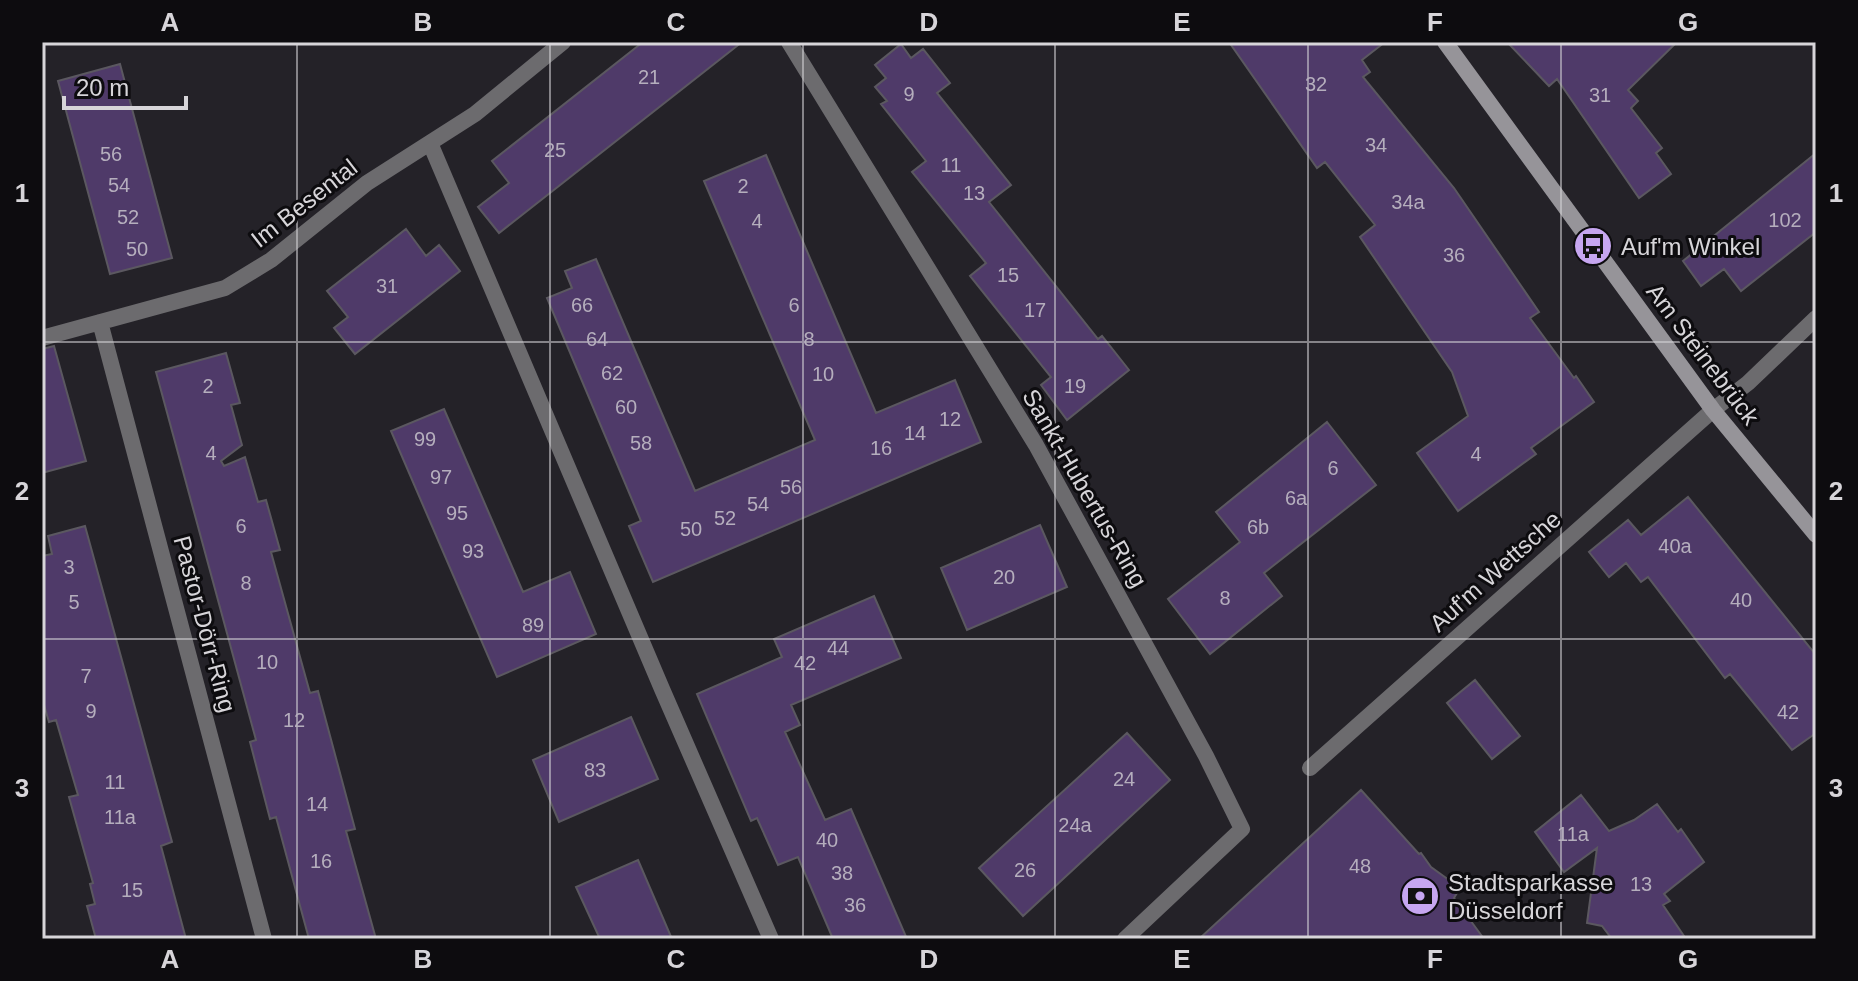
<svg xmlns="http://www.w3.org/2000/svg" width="1858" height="981" viewBox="0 0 1858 981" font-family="Helvetica,sans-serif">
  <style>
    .building { fill: #4f3a69; stroke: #5b5860; stroke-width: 2 }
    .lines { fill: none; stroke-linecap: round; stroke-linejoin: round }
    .street { stroke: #6c6b6e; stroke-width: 16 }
    .secondary { stroke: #969499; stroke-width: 16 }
    .grid { fill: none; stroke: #d7d5d9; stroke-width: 2; stroke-opacity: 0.55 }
    .labels { text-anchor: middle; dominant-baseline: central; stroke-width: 6; stroke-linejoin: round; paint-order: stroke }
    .number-label { font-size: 20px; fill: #b5aebd }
    .street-label { font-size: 24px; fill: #d7d5d9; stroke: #0d0c0f }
    .poi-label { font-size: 24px; fill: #d7d5d9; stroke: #0d0c0f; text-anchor: start }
    .neatline { fill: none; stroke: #d7d5d9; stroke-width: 3 }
    .grid-label { font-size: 26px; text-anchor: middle; font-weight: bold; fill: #d7d5d9 }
  </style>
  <rect width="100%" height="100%" fill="#242228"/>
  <!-- building -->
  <path class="building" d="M643 42H742L499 233 478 207 509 183 492 161Z
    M1229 42H1385L1362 60 1370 72 1363 77 1454 188 1539 312 1530 318 1574 378 1576 376 1594 402 1531 448 1536 454 1458 511 1417 453 1468 416 1452 372 1360 237 1375 225 1325 162 1317 168Z
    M1507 42H1677L1628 90 1638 101 1631 108 1662 148 1656 153 1671 174 1639 198 1557 79 1549 86Z
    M901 44 911 58 923 49 950 83 937 93 1011 185 989 202 1098 339 1102 336 1129 370 1067 420 1041 385 1051 377 970 276 986 263 912 172 926 161 881 104 887 101 875 87 886 78 875 65Z
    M120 64 172 258 110 274 58 81Z
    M1816 153V232L1741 291 1724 269 1701 286 1683 261Z
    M766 155 876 413 955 380 981 442 653 582 629 526 641 521 547 298 572 288 565 271 596 259 695 491 815 440 704 181Z
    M406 229 426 256 439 245 460 271 355 354 334 328 348 317 327 291Z
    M54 346 86 461 42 473V349Z
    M226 353 240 403 231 405 242 445 221 461 224 466 245 457 258 502 266 500 280 550 271 552 310 693 318 691 355 829 346 831 376 939H309L276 817 270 819 250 742 256 740 156 372Z
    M444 409 523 592 570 572 596 634 497 677 391 431Z
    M1327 422 1376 485 1264 573 1282 596 1210 654 1168 599 1240 542 1216 512Z
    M1688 497 1816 655V733L1792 750 1730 674 1725 678 1648 577 1641 582 1626 563 1609 577 1589 552 1628 520 1641 535Z
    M1040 525 1067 587 967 630 941 568Z
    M85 526 172 842 161 846 186 939H96L87 906 95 904 90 884 93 883 69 797 78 795 56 720 49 722 42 698V556L52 554 48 536Z
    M874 596 901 658 791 705 800 725 785 732 825 820 851 809 907 939H833L798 857 778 865 757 818 751 821 697 694 782 657 774 639Z
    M1475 680 1520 736 1492 759 1447 703Z
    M631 717 658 779 559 822 533 760Z
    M1127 733 1170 780 1023 916 979 868Z
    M1361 790 1419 854 1421 853 1431 867 1460 888 1454 898 1484 939H1199Z
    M1581 795 1609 831 1634 820 1657 804 1678 832 1681 829 1704 862 1664 894 1670 901 1663 905 1686 939H1612L1602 926 1587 923 1597 848 1564 872 1535 832Z
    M638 860 672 939H600L576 887Z"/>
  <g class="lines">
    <!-- street -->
    <path class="street" d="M789 42 1036 445 1206 756 1242 829 1125 939
      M430 143 662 689 771 939
      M100 322 264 939
      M42 338 225 288 271 260 367 183 475 114 563 42
      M1310 768 1713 410 1748 383 1816 318"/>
    <!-- secondary -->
    <path class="secondary" d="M1445 42 1713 410 1816 535"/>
  </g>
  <!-- grid -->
  <path class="grid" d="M297 42V939M550 42V939M803 42V939M1055 42V939M1308 42V939M1561 42V939M42 342H1816M42 639H1816"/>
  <!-- icons -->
  <defs>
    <g id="bus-disc" transform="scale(2)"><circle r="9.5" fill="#c6a6f0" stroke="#0d0c0f"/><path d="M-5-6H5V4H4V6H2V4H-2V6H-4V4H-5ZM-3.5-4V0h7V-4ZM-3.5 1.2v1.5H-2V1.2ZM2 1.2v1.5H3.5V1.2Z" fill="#111"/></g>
    <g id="bank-disc" transform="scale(2)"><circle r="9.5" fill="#c6a6f0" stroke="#0d0c0f"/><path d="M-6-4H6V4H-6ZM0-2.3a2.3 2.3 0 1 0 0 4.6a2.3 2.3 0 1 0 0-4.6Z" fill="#111"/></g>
  </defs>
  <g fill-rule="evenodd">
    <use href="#bus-disc" x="1593" y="246"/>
    <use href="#bank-disc" x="1420" y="896"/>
  </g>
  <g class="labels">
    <!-- number labels -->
    <g class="number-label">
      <text x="649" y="77">21</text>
      <text x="1316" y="84">32</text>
      <text x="909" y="94">9</text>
      <text x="1600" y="95">31</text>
      <text x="1376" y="145">34</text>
      <text x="555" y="150">25</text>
      <text x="111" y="154">56</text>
      <text x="951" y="165">11</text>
      <text x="119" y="185">54</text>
      <text x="743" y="186">2</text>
      <text x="974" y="193">13</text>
      <text x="1408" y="202">34a</text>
      <text x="128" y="217">52</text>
      <text x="1785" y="220">102</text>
      <text x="757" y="221">4</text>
      <text x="137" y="249">50</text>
      <text x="1454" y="255">36</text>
      <text x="1008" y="275">15</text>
      <text x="387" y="286">31</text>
      <text x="582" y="305">66</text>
      <text x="794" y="305">6</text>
      <text x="1035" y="310">17</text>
      <text x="597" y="339">64</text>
      <text x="809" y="339">8</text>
      <text x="612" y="373">62</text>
      <text x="823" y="374">10</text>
      <text x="208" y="386">2</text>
      <text x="1075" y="386">19</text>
      <text x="626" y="407">60</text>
      <text x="950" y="419">12</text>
      <text x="915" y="433">14</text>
      <text x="425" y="439">99</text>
      <text x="641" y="443">58</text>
      <text x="881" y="448">16</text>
      <text x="211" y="453">4</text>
      <text x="1476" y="454">4</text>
      <text x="1333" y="468">6</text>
      <text x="441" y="477">97</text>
      <text x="791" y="487">56</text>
      <text x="1296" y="498">6a</text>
      <text x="758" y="504">54</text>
      <text x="457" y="513">95</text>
      <text x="725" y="518">52</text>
      <text x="241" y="526">6</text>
      <text x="1258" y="527">6b</text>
      <text x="691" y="529">50</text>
      <text x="1675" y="546">40a</text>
      <text x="473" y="551">93</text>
      <text x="69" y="567">3</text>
      <text x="1004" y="577">20</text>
      <text x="246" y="583">8</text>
      <text x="1225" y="598">8</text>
      <text x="1741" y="600">40</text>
      <text x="74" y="602">5</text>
      <text x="533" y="625">89</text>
      <text x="838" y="648">44</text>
      <text x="267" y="662">10</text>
      <text x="805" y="663">42</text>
      <text x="86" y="676">7</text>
      <text x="91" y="711">9</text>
      <text x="1788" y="712">42</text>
      <text x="294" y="720">12</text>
      <text x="595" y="770">83</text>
      <text x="1124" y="779">24</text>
      <text x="115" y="782">11</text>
      <text x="317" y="804">14</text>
      <text x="120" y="817">11a</text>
      <text x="1075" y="825">24a</text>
      <text x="1573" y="834">11a</text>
      <text x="827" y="840">40</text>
      <text x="321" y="861">16</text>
      <text x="1360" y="866">48</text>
      <text x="1025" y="870">26</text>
      <text x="842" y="873">38</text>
      <text x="1641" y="884">13</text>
      <text x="132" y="890">15</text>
      <text x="855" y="905">36</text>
    </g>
    <!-- street labels -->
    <g class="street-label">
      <text transform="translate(304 203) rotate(-38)">Im Besental</text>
      <text transform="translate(1703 354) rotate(53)">Am Steinebrück</text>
      <text transform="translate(1085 488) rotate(60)">Sankt-Hubertus-Ring</text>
      <text transform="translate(1495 571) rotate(-42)">Auf'm Wettsche</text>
      <text transform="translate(205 624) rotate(75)">Pastor-Dörr-Ring</text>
    </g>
    <!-- poi labels -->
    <g class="poi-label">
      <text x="1621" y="246">Auf'm Winkel</text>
      <text x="1448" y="882">Stadtsparkasse<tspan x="1448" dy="28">Düsseldorf</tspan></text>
    </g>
  </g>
  <!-- border -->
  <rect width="1858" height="981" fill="none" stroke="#0d0c0f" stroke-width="88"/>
  <!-- scale -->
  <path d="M64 96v12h122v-12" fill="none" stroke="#d7d5d9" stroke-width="4"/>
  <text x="76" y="96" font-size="24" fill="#d7d5d9" stroke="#0d0c0f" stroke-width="6" paint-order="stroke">20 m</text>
  <rect x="44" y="44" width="1770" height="893" class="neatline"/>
  <g class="grid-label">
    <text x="170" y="31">A</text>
    <text x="423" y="31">B</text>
    <text x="676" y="31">C</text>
    <text x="929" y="31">D</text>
    <text x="1182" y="31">E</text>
    <text x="1435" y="31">F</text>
    <text x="1688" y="31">G</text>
    <text x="22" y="202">1</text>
    <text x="1836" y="202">1</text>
    <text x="22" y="500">2</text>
    <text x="1836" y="500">2</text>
    <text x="22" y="797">3</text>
    <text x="1836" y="797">3</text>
    <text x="170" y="968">A</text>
    <text x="423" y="968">B</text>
    <text x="676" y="968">C</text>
    <text x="929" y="968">D</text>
    <text x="1182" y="968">E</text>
    <text x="1435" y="968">F</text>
    <text x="1688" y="968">G</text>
  </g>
</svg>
